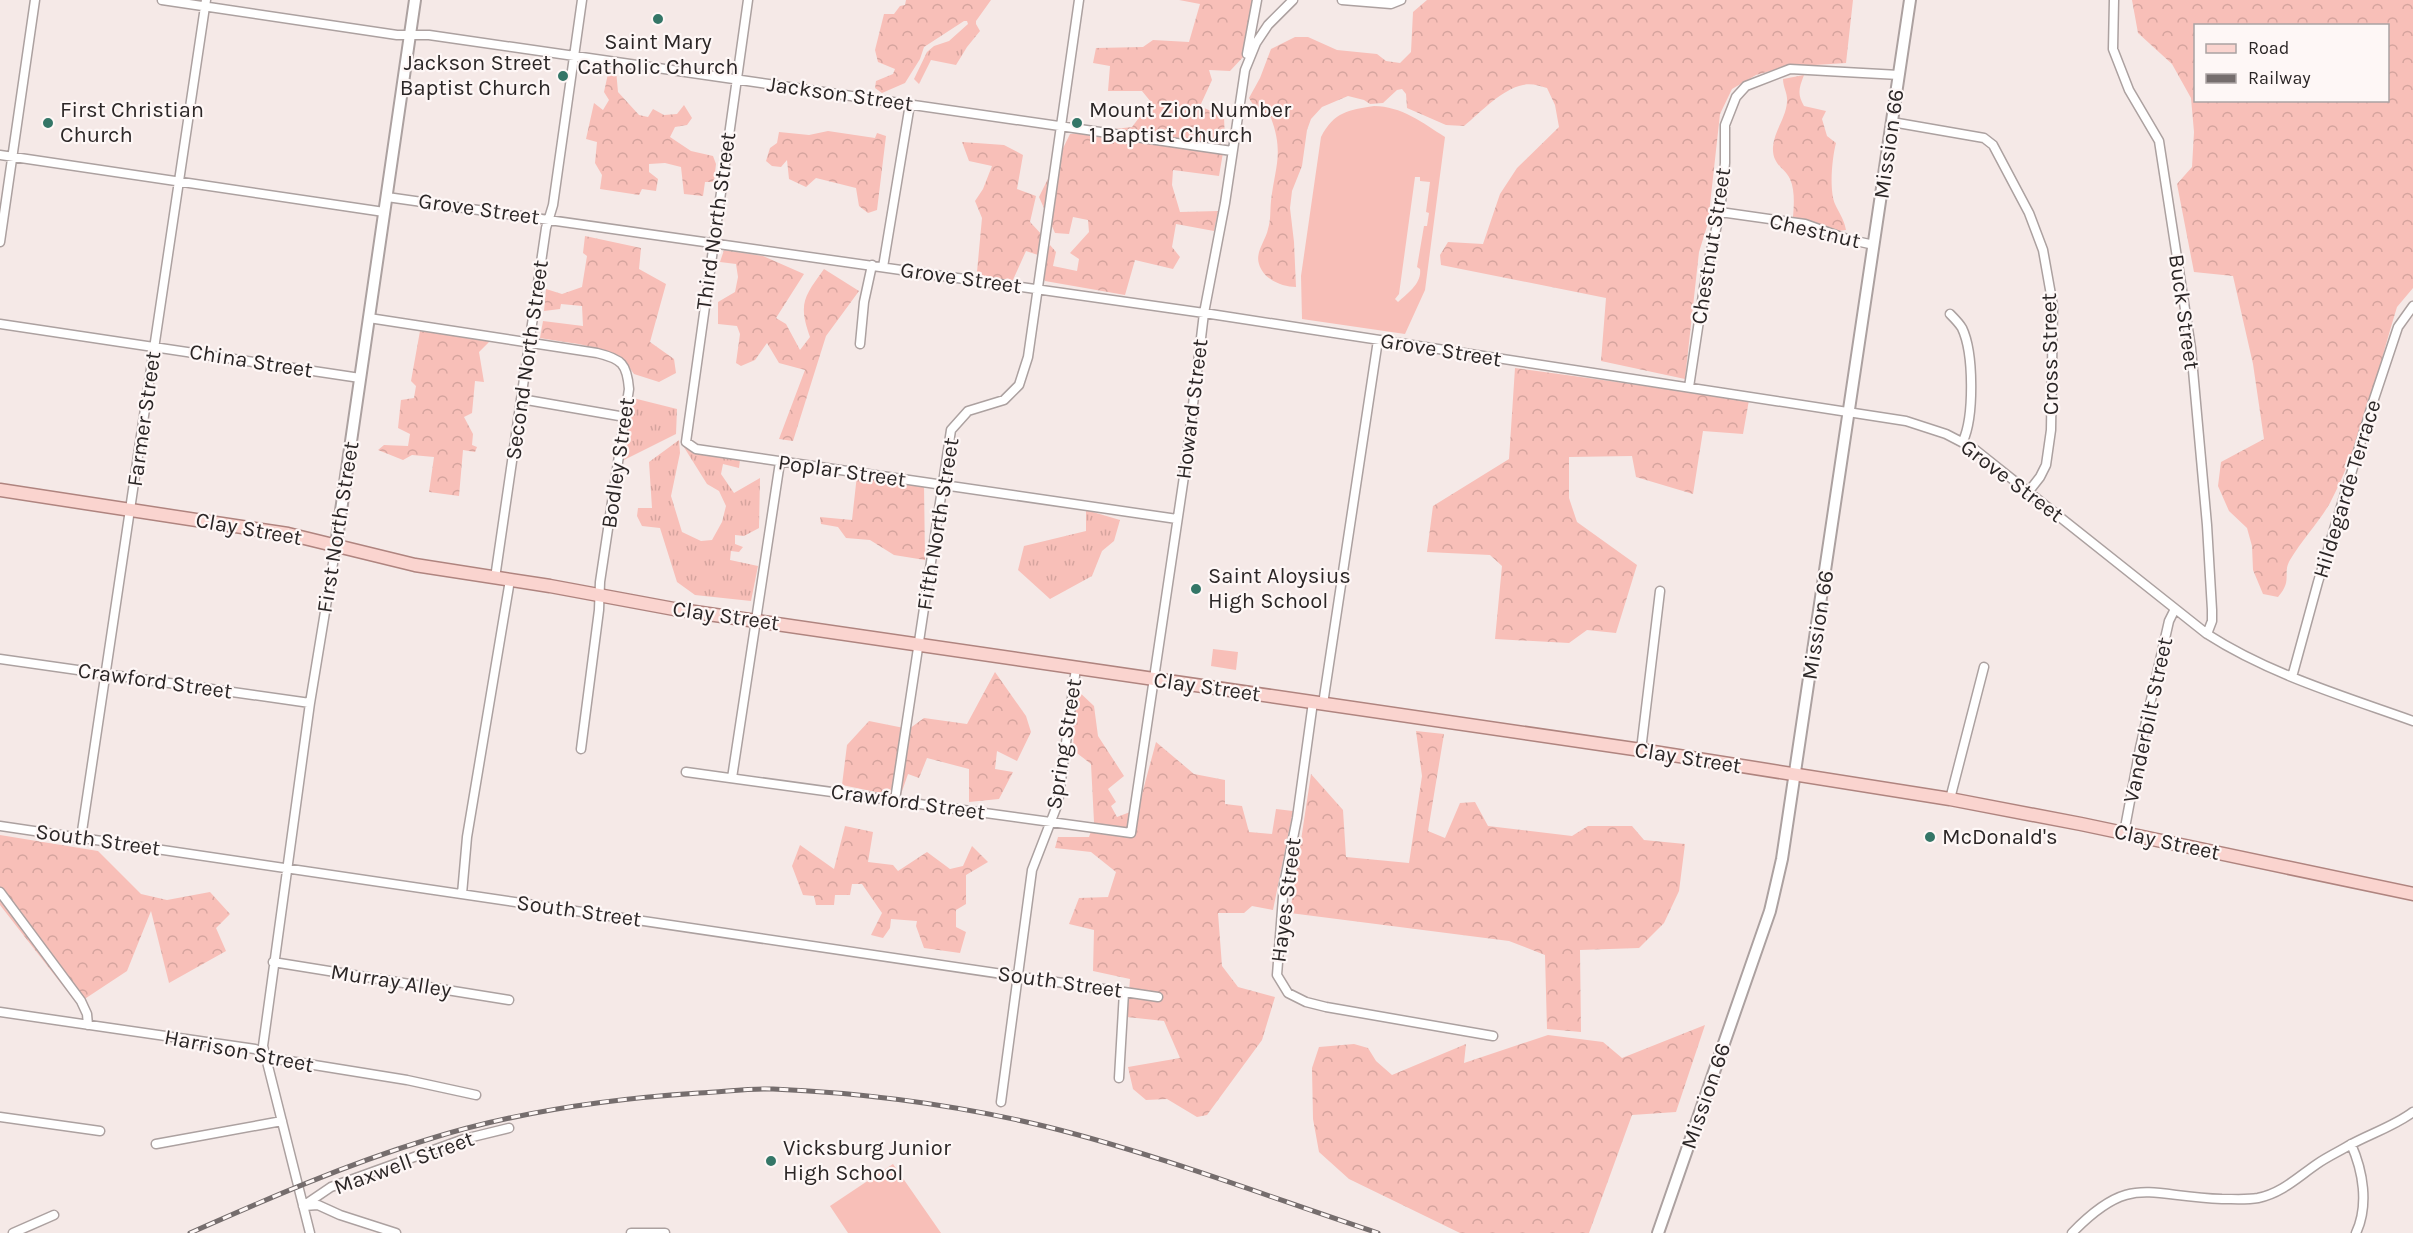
<svg xmlns="http://www.w3.org/2000/svg" width="2413" height="1233" viewBox="0 0 2413 1233" font-family="Karla,sans-serif">
  <style>
    .grass { fill: url(#grass-tufts) }
    .forest { fill: url(#forest-crowns); fill-rule: evenodd }
    .pitch { fill: #f8bfb8; fill-rule: evenodd }
    .lines { fill: none; stroke-linecap: round; stroke-linejoin: round }
    .street-casing { stroke: #aca1a0; stroke-width: 11 }
    .secondary-casing { stroke: #aca1a0; stroke-width: 14 }
    .primary-casing { stroke: #af847f; stroke-width: 15 }
    .street { stroke: #fff; stroke-width: 8 }
    .secondary { stroke: #fff; stroke-width: 10 }
    .primary { stroke: #fad4cf; stroke-width: 12 }
    .rail-casing { stroke: #756d6d; stroke-width: 5 }
    .rail { stroke: #fef7f6; stroke-width: 3; stroke-dasharray: 9; stroke-linecap: butt }
    .poi-dot { fill: #347667; stroke: #fef7f6; stroke-width: 2 }
    .labels { text-anchor: middle; dominant-baseline: central; stroke-width: 4.5; stroke-linejoin: round; paint-order: stroke }
    .poi-label { font-size: 22px; fill: #2b2626; stroke: #fef7f6; text-anchor: start }
    .street-label { font-size: 22px; fill: #2b2626; stroke: #fef7f6 }
  </style>
  <defs>
    <pattern id="grass-tufts" width="24" height="20" patternUnits="userSpaceOnUse" patternTransform="scale(1.5)"><rect width="24" height="20" fill="#f8bfb8"/><path d="M3 7l-1-3M5 7V3M7 7l1-3M15 17l-1-3M17 17v-4M19 17l1-3" fill="none" stroke="#d5a49e"/></pattern>
    <pattern id="forest-crowns" width="20" height="18" patternUnits="userSpaceOnUse" patternTransform="scale(1.5)"><rect width="20" height="18" fill="#f8bfb8"/><path d="M2 6a3 3 0 1 1 6 0M12 15a3 3 0 1 1 6 0" fill="none" stroke="#d5a49e"/></pattern>
  </defs>
  <rect width="100%" height="100%" fill="#f5e9e7"/>
  <!-- grass -->
  <path class="grass" d="M967 21H976V24L980 31 967 47 956 65 931 60 919 84 914 79 927 52 934 46 949 41 968 24Z
    M633 398 677 409 676 434 622 461 620 456Z
    M679 440 680 453 671 496 682 532 701 541 712 540 722 522 726 506 719 491 707 484 682 444 685 443 695 450 740 460 739 468 723 464 721 474 734 493 760 478 759 528 744 536 735 535V544L743 547 739 552 731 551 730 560 758 566 751 601 695 595 677 582 660 528 642 526 637 516 638 508H652L649 462Z
    M1086 510 1120 520 1114 541 1102 551 1092 576 1050 599 1018 570 1024 546 1086 531Z"/>
  <!-- forest -->
  <path class="forest" d="M906 0H991L976 21H964L924 47 920 59 905 83 882 93 875 88 876 81 893 74 895 69 878 62 875 50 884 14H894L900 6 905 5Z
    M1179 0H1253L1244 56 1230 71 1209 70 1212 80 1200 106 1224 117 1225 141 1219 176 1173 170 1172 185 1180 212 1218 211 1214 231 1176 224 1172 247 1180 257 1173 269 1135 260 1125 295 1045 281 1038 268 1050 245 1056 252 1053 266 1077 271 1079 259 1070 253 1089 232 1088 220 1073 217 1069 234 1055 233 1039 197 1070 134 1132 127 1151 102 1142 91H1108L1110 66 1093 63 1096 48 1143 47 1153 40 1189 42 1200 4Z
    M1427 0H1853L1846 63 1784 67 1756 75 1732 89 1720 114 1708 223 1699 252 1685 379 1601 361 1606 298 1441 265 1440 255 1448 242 1483 244 1500 194 1517 168 1559 127 1555 105 1547 88C1539 86 1532 83 1523 85 1502 89 1481 112 1464 126L1446 125 1407 108 1406 94 1402 89 1397 90 1383 103 1370 104 1364 100 1348 96 1322 107 1311 119 1307 130 1302 166 1292 191 1290 208 1294 242 1296 287C1282 287 1263 279 1259 264 1255 252 1266 240 1268 229 1271 220 1270 210 1271 201 1275 167 1284 153 1271 118L1257 111 1249 98 1260 78 1271 49 1295 37H1308L1337 50 1377 54 1386 61 1400 63 1411 52 1413 12Z
    M2132 0H2413V288L2397 307C2377 372 2362 442 2330 503 2319 522 2302 540 2290 560 2282 574 2293 580 2278 597L2263 594 2253 570 2252 546 2247 528 2229 511 2218 486 2221 462 2264 439 2253 364 2233 276 2194 272 2177 184 2192 167 2194 132 2191 98 2172 64 2138 33ZM2196 26H2388V100H2196Z
    M609 69 616 70 618 92 639 115 648 117 653 109 664 115 677 114 684 105 692 118 687 125 675 127 670 137 691 151 713 156 716 164 714 182H705L703 196 684 194 681 167 665 163 649 164V172L658 179 656 191 642 189 639 195 600 189 602 175 595 163 597 142 586 139 594 103 603 110 609 100 604 92Z
    M1804 75C1799 88 1797 94 1804 106L1826 111 1822 119 1827 136 1836 143C1832 158 1829 190 1835 204 1839 213 1844 219 1846 230L1837 231 1793 217C1794 205 1795 190 1790 179 1785 168 1772 165 1773 147 1774 131 1786 118 1787 102 1788 94 1783 87 1783 79Z
    M828 131 875 138 877 133 886 136 877 210 868 213 859 206 856 188 816 178 806 187 789 179 787 160 781 167 772 166 766 161 770 148 777 143 779 132 809 135Z
    M962 142 1004 145 1023 155 1017 189 1036 196 1030 222 1044 237 1038 255 1026 251 1012 282 994 281 977 272 982 218 975 201 983 189 992 166 969 161Z
    M585 236 641 248 639 269 666 284 650 342 674 359 676 373 659 382 634 374C616 344 571 344 540 338L543 321 583 326 582 306 561 304 560 309 544 311 546 289 562 294 582 287 587 256 583 253Z
    M724 250 763 256 804 274 776 318 786 324 800 350 810 337C798 303 804 297 824 269L859 291 826 336 793 441 779 439 805 370 779 363 767 343 755 360 741 366 736 363 740 334 737 326 718 324V302L735 292 738 277 736 264 720 262Z
    M420 331 490 341 479 352 484 382 475 381 472 413 464 417 473 434 472 445 477 447 475 452 463 450 459 496 429 492 434 457 412 455 403 460 378 450 384 445 408 446 410 434 398 428 401 400 414 398 416 386 411 381Z
    M1515 368 1749 400 1743 434 1703 431 1693 494 1636 477 1632 456 1569 457V498L1577 522 1637 565 1616 633 1587 630 1569 643 1495 639 1502 566 1490 555 1427 552 1433 506 1509 459Z
    M857 475 924 484 925 560 894 555 870 540 846 538 838 527 821 524 820 517 852 520Z
    M995 672 1026 716 1031 732 1017 761 997 751 995 769 1013 772 999 799 969 802V769L927 758 919 778 908 774 900 797 842 785 847 745 869 721 909 729 924 718 967 724Z
    M1076 689 1094 706 1098 736 1124 776 1108 789 1116 802 1111 806 1117 817 1138 809 1156 742 1194 774 1225 780V804L1242 806 1249 832 1272 834 1276 809 1293 811 1273 910 1252 906 1244 913H1218L1222 966 1238 987 1275 997 1262 1040 1207 1115 1197 1117 1167 1099 1146 1100 1133 1089 1128 1067 1180 1058 1164 1021 1127 1017 1130 979 1093 971 1094 930 1069 924 1079 898 1108 897 1116 872 1091 852 1055 848 1058 837H1089L1094 822 1091 764 1073 750Z
    M1416 731 1444 734 1428 831 1445 838 1460 803 1475 802 1488 826 1572 836 1588 826H1632L1644 840 1685 844 1679 891 1664 923 1639 948 1580 950 1581 1032 1547 1029 1545 955 1509 941 1290 913 1311 774 1343 810 1346 857 1409 863 1422 776Z
    M845 826 873 832 868 862 893 865 898 871 927 852 950 869 963 866 972 846 988 862 966 875V904L956 910V927L966 932 960 953 924 948 916 926 917 921 891 919 890 928 883 938 871 935 882 913 862 884H852L850 895H835L834 905H816L814 896 803 895 792 866 800 845 834 869Z
    M0 835 98 851 141 894 167 900 210 892 230 914 216 928 226 951 169 983 151 911 127 971 77 1004 0 905Z
    M1705 1025 1676 1112 1632 1115 1589 1233H1460L1349 1179 1319 1152 1313 1119 1312 1068 1319 1047 1354 1044 1368 1048 1376 1061 1392 1075 1466 1044 1464 1063 1548 1035 1603 1042 1622 1058Z"/>
  <!-- pitch -->
  <path class="pitch" d="M1374 106C1401 106 1423 123 1445 137L1425 290 1405 334 1302 319 1301 276 1321 137C1334 112 1348 110 1374 106ZM1415 177H1420V181L1430 182 1426 212 1429 213 1427 226H1424L1417 267 1420 269C1422 283 1408 293 1398 302L1395 299 1399 294Z
    M1213 649 1238 652 1236 670 1211 666Z
    M893 1164 941 1233H848L830 1206Z"/>
  <g class="lines">
    <!-- street casing -->
    <g class="street-casing">
      <path id="street" d="M162 0 397 35H429L1232 151
        M748 0 686 442 696 449 1177 519
        M1342 0 1391 4 1401 0
        M2114 0 2113 49 2129 90 2159 141 2191 348 2207 525 2212 610V621L2207 634
        M1247 54 1257 0
        M1892 122 1984 138 1993 145 2029 213 2043 250 2053 306 2051 430 2046 465 2040 477 2029 491
        M0 155 384 212
        M387 197 1204 313 1906 421 1946 434 1973 448 2207 634C2269 674 2343 696 2413 721
        M1720 212 1805 224 1847 239 1874 245
        M0 242 35 0
        M883 267 910 104
        M1950 314C1954 318 1959 323 1962 328 1974 353 1974 417 1963 441
        M369 318 597 353C622 359 627 364 629 389L600 582 599 610 581 749
        M0 324 360 378
        M860 344 864 302 872 265
        M1689 387 1707 268 1720 212 1725 163V125L1736 97 1746 86 1790 69 1899 75
        M521 399 625 417
        M495 578 546 228 553 205 582 0
        M0 659 310 703
        M2292 677 2318 582 2373 402 2398 327 2413 306
        M1313 702 1297 818 1284 884 1277 975 1288 993 1306 1002 1326 1007 1493 1036
        M1323 704 1378 340
        M1641 750 1660 591
        M686 772 1131 833 1186 463 1204 313 1225 203 1245 70 1256 43 1268 25 1293 0
        M732 778 780 462
        M1950 799 1984 667
        M895 800 951 430 968 411 1004 400 1019 385 1028 357 1079 0
        M0 826 1158 997
        M2124 833 2140 748 2169 621 2175 609
        M81 838 206 0
        M0 892 81 1001 87 1014 88 1025
        M462 894 467 837 510 580
        M273 962 509 1000
        M0 1012 255 1049 277 1059 407 1080 476 1095
        M1119 1078 1124 992
        M1001 1102 1032 870 1058 803 1076 668
        M0 1117 100 1131
        M156 1144 282 1121
        M2351 1144C2363 1171 2369 1205 2356 1233
        M303 1206 331 1187 464 1139 509 1128
        M304 1206 318 1205 340 1215 396 1233
        M13 1233 54 1215
        M310 1233 263 1046 310 703 336 545
        M631 1233H665
        M2072 1233C2131 1172 2148 1197 2222 1199 2234 1199 2247 1200 2258 1198 2282 1193 2298 1177 2317 1164 2327 1157 2338 1152 2348 1146 2369 1134 2393 1127 2413 1112"/>
    </g>
    <!-- secondary casing -->
    <g class="secondary-casing">
      <path id="secondary" d="M336 545 415 0
        M1658 1233 1770 911 1782 859 1910 0"/>
    </g>
    <!-- primary casing -->
    <g class="primary-casing">
      <path id="primary" d="M0 490 288 534 415 565 550 586 674 609 1641 750 1950 799 2081 824 2413 894"/>
    </g>
    <!-- street -->
    <use href="#street" class="street"/>
    <!-- secondary -->
    <use href="#secondary" class="secondary"/>
    <!-- primary -->
    <use href="#primary" class="primary"/>
    <!-- rail casing -->
    <g class="rail-casing">
      <path id="rail" d="M190 1233C267 1199 345 1165 426 1140 514 1112 606 1099 699 1093 724 1092 749 1088 773 1089 866 1093 958 1105 1048 1127 1160 1155 1269 1197 1378 1233"/>
    </g>
    <!-- rail -->
    <use href="#rail" class="rail"/>
  </g>
  <!-- markers -->
  <g class="poi-dot">
    <circle cx="658" cy="19" r="6"/>
    <circle cx="563" cy="76" r="6"/>
    <circle cx="48" cy="123" r="6"/>
    <circle cx="1077" cy="123" r="6"/>
    <circle cx="1196" cy="589" r="6"/>
    <circle cx="1930" cy="837" r="6"/>
    <circle cx="771" cy="1161" r="6"/>
  </g>
  <g class="labels">
    <!-- poi labels -->
    <g class="poi-label">
      <text x="658" y="42" text-anchor="middle">Saint Mary<tspan x="658" dy="25">Catholic Church</tspan></text>
      <text x="551" y="63" text-anchor="end">Jackson Street<tspan x="551" dy="25">Baptist Church</tspan></text>
      <text x="60" y="110">First Christian<tspan x="60" dy="25">Church</tspan></text>
      <text x="1089" y="110">Mount Zion Number<tspan x="1089" dy="25">1 Baptist Church</tspan></text>
      <text x="1208" y="576">Saint Aloysius<tspan x="1208" dy="25">High School</tspan></text>
      <text x="1942" y="837">McDonald's</text>
      <text x="783" y="1148">Vicksburg Junior<tspan x="783" dy="25">High School</tspan></text>
    </g>
    <!-- street labels -->
    <g class="street-label">
      <text transform="translate(840 94) rotate(8)">Jackson Street</text>
      <text transform="translate(1889 144) rotate(-82)">Mission 66</text>
      <text transform="translate(479 209) rotate(8)">Grove Street</text>
      <text transform="translate(716 221) rotate(-82)">Third North Street</text>
      <text transform="translate(1815 231) rotate(13)">Chestnut</text>
      <text transform="translate(1711 246) rotate(-81)">Chestnut Street</text>
      <text transform="translate(961 278) rotate(8)">Grove Street</text>
      <text transform="translate(2184 312) rotate(82)">Buck Street</text>
      <text transform="translate(1441 350) rotate(9)">Grove Street</text>
      <text transform="translate(2050 354) rotate(-91)">Cross Street</text>
      <text transform="translate(527 360) rotate(-82)">Second North Street</text>
      <text transform="translate(251 361) rotate(9)">China Street</text>
      <text transform="translate(1192 409) rotate(-83)">Howard Street</text>
      <text transform="translate(144 419) rotate(-82)">Farmer Street</text>
      <text transform="translate(618 463) rotate(-82)">Bodley Street</text>
      <text transform="translate(842 471) rotate(8)">Poplar Street</text>
      <text transform="translate(2012 481) rotate(37)">Grove Street</text>
      <text transform="translate(2347 489) rotate(-73)">Hildegarde Terrace</text>
      <text transform="translate(938 524) rotate(-81)">Fifth North Street</text>
      <text transform="translate(338 527) rotate(-81)">First North Street</text>
      <text transform="translate(249 529) rotate(10)">Clay Street</text>
      <text transform="translate(726 616) rotate(8)">Clay Street</text>
      <text transform="translate(1818 625) rotate(-81)">Mission 66</text>
      <text transform="translate(155 681) rotate(8)">Crawford Street</text>
      <text transform="translate(1207 687) rotate(8)">Clay Street</text>
      <text transform="translate(2148 720) rotate(-78)">Vanderbilt Street</text>
      <text transform="translate(1064 744) rotate(-81)">Spring Street</text>
      <text transform="translate(1688 758) rotate(9)">Clay Street</text>
      <text transform="translate(908 802) rotate(8)">Crawford Street</text>
      <text transform="translate(98 840) rotate(8)">South Street</text>
      <text transform="translate(2167 842) rotate(12)">Clay Street</text>
      <text transform="translate(1286 900) rotate(-83)">Hayes Street</text>
      <text transform="translate(579 911) rotate(8)">South Street</text>
      <text transform="translate(391 981) rotate(9)">Murray Alley</text>
      <text transform="translate(1060 982) rotate(8)">South Street</text>
      <text transform="translate(239 1051) rotate(11)">Harrison Street</text>
      <text transform="translate(1706 1096) rotate(-71)">Mission 66</text>
      <text transform="translate(404 1163) rotate(-20)">Maxwell Street</text>
    </g>
  </g>
  <!-- legend -->
  <rect x="2194" y="24" width="195" height="78" fill="#fef7f6" stroke="#aaa3a3" stroke-width="1.5"/>
  <rect x="2206" y="44" width="30" height="9" fill="#fad4cf" stroke="#aaa3a3" stroke-width="1.5"/>
  <text x="2248" y="54" font-size="18" fill="#2b2626">Road</text>
  <rect x="2206" y="74" width="30" height="9" fill="#756d6d" stroke="#aaa3a3" stroke-width="1.5"/>
  <text x="2248" y="84" font-size="18" fill="#2b2626">Railway</text>
</svg>
